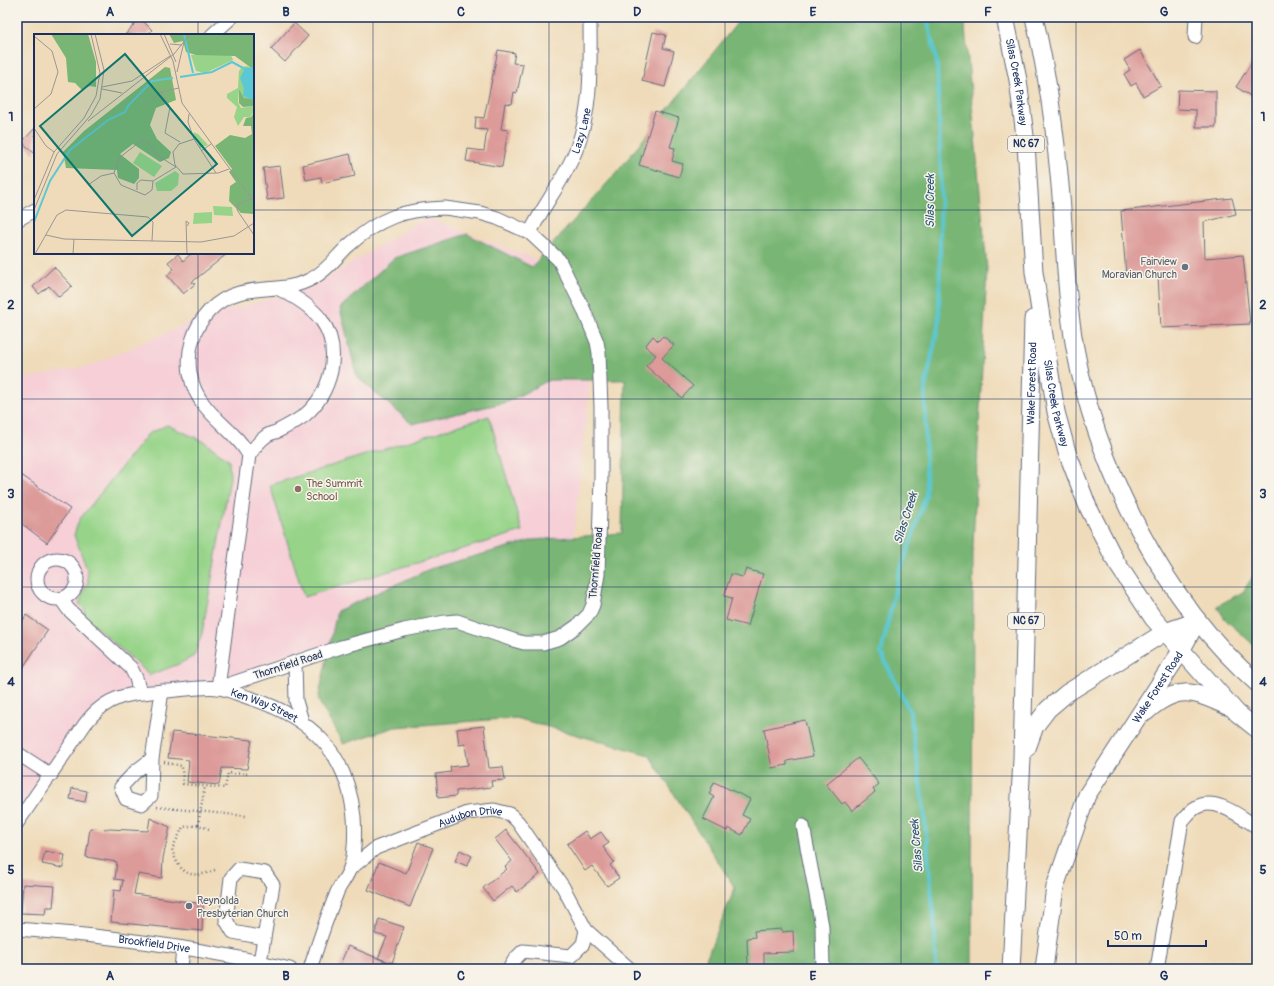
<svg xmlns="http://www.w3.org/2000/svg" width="1274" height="986" viewBox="0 0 1274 986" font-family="Pangolin,sans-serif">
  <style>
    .built { fill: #f6cfd7 }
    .green { fill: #97d489; stroke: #598274 }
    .forest { fill: #79b675; stroke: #4a726a }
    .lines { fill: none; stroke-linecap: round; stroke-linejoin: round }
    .stream { stroke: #5cc8d3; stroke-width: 4 }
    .building { fill: #dc9a98 }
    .minor-casing { stroke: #656b7e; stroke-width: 15 }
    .major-casing { stroke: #656b7e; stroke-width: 19 }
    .path { stroke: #656b7e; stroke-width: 2.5; stroke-dasharray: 1 3; stroke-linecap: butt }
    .minor { stroke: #fff; stroke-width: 13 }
    .major { stroke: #fff; stroke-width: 17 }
    .grid { fill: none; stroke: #1b2f5e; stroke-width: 1; stroke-opacity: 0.55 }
    .worship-dot { fill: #6b7280; stroke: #f7f3e8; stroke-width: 1.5 }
    .education-dot { fill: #8d6e63; stroke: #f7f3e8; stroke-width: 1.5 }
    .labels { text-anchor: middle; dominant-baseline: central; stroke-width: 3; stroke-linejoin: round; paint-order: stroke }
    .shield { fill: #f7f3e8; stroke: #5d6a87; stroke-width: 1 }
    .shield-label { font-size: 10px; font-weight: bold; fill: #1b2f5e }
    .street-label { font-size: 11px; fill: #1b2f5e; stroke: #f7f3e8 }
    .worship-label { font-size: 11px; fill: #5b616d; stroke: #f7f3e8; text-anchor: end }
    .education-label { font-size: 11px; fill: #785e54; stroke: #f7f3e8; text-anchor: start }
    .water-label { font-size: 12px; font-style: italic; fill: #2b557b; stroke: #f7f3e8 }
    .inset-river { fill: none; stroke: #5cc8d3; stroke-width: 2 }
    .inset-road { fill: none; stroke: #9a9695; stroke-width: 1 }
    .view { fill: #0f766e; fill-opacity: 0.15; stroke: #0f766e; stroke-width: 2 }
    .inset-edge { fill: none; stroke: #1b2f5e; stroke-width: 2 }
    .neatline { fill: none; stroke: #1b2f5e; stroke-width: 1.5 }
    .grid-label { font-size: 13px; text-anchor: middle; font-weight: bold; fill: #1b2f5e }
  </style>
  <rect width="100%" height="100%" fill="#f7f3e8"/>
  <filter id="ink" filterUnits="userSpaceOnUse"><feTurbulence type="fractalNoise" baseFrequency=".025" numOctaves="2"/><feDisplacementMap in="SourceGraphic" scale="8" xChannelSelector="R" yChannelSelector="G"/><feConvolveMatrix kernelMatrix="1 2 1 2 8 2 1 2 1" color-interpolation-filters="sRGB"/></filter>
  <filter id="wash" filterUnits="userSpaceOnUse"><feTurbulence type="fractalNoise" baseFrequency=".012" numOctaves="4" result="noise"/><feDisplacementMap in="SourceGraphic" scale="16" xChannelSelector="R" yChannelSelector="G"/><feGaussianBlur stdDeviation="0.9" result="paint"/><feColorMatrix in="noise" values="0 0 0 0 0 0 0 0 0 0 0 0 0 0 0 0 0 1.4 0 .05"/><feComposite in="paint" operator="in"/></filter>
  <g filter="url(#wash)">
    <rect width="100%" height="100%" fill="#efdbb9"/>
    <!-- built -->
    <path class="built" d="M426 217 545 263 590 383 567 595 218 688 111 700 17 823V380L90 366 197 319 312 287Z"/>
    <!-- green -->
    <path class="green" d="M489 416 522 531 304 597 270 485Z
      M167 425 203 441 229 460 230 478 202 633 194 656 179 664 150 675 83 615 86 612 79 603 88 582 87 569 74 535 79 520 148 434Z
      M210 963 254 969H199Z"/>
    <!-- forest -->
    <path class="forest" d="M742 17H964L987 269 973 544 972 969H702L735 888 649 755 516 718 395 727 343 744 318 700 337 611 432 568 534 540 622 533 625 380H549L507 402 412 424 357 377 340 308 394 258 467 234 532 267 618 171Z
      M1257 570V648L1225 619 1217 606 1243 592Z"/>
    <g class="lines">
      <!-- stream -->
      <path class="stream" d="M927 17 937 62 941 178 939 323 925 388 926 495 907 553 899 573 881 653 910 712 924 810 935 930 936 969"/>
    </g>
    <g id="blocks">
      <!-- building -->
      <path class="building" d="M140 18 152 30 147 35H125Z
        M294 23 308 36 285 62 271 49Z
        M653 32 666 35 663 48 674 51 665 87 642 81Z
        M498 50 515 53 513 63 523 64 517 93 514 92 512 104 505 103 501 129 508 130 502 167 466 161 468 149 484 151 487 130 475 129 476 117 484 118Z
        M1140 50 1161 86 1143 96 1136 83 1131 86 1124 74 1130 70 1124 60Z
        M1257 54V100L1236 87Z
        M1178 90 1216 91V127H1196V110L1177 109Z
        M655 111 679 118 670 147 675 148 672 161 683 164 679 177 639 165Z
        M35 128V154L22 142Z
        M350 154 355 176 322 183 321 177 306 180 303 165Z
        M280 166 284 198 267 200 263 168Z
        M1232 198 1236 214 1204 222 1205 258 1243 255 1250 324 1161 328 1158 276 1126 275 1121 211Z
        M192 253H228L192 282 195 284 183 294 167 275 174 269 168 262 178 254 183 261Z
        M54 267 72 286 59 297 49 286 39 294 33 287Z
        M653 336 658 341 663 336 674 345 662 358 693 386 682 398 646 366 656 355 645 346Z
        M17 472 70 509 47 543 17 520Z
        M746 569 763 574 748 626 726 620 732 598 724 596 731 574 743 577Z
        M26 615 48 630 20 672 17 656V630Z
        M805 720 813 756 787 761V765L772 768 764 729Z
        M484 726 489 768 503 767 505 780 491 781 492 787 456 791V796L438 798 436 774 451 772 450 767 468 765 465 744 459 745 457 729Z
        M172 732 252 740 247 769 222 768 219 785 187 782 189 760 168 758Z
        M858 758 879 784 873 789 875 792 852 811 845 802 842 804 826 784Z
        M714 782 750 799 742 815 750 819 742 835 728 828 727 831 703 819 714 797 709 794Z
        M72 788 87 791 85 802 70 799Z
        M150 818 170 827 163 858 162 878 138 874 134 894 203 904 202 931 111 922 114 890 121 891 123 880 115 879 117 862 86 857 90 828 148 831Z
        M506 830 540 874 517 892 512 886 493 901 483 888 507 869 505 867 512 861 495 839Z
        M585 831 590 839 601 832 609 843 603 847 614 862 610 865 619 878 607 886 592 866 585 871 567 844Z
        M418 842 433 848 410 907 368 890 379 862 406 873Z
        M460 850 472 856 467 866 455 861Z
        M45 851 65 855 63 868 42 864Z
        M23 884 55 886 53 907H46L45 914 21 913Z
        M379 919 404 927 392 963 378 958 387 937 375 934Z
        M782 929V932L793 931 794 952 764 953V968H748L747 938 755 937 754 931Z
        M348 946 404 969H338Z"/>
    </g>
  </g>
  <g filter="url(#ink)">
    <use href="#blocks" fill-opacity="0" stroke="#656b7e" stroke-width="1"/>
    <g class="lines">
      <!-- minor casing -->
      <g class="minor-casing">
        <g id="minor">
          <path d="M212 35 232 17"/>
          <path d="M1195 37 1196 17"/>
          <path d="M445 208 480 213 497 218 530 233 559 260 583 308 597 342 599 353 601 407V478L598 574 593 605 589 614 577 626 560 638 543 643H524L513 640 457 621 445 622 404 630 341 647 218 688 249 455C238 435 219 424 205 406 173 368 192 306 239 293 264 286 289 292 313 278 328 270 336 257 348 246 379 218 404 209 445 208Z"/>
          <path d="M17 220 35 210"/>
          <path id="s1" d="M530 233C544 204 564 180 576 150 593 107 590 62 590 17"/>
          <path d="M249 455C254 449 258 442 265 437 268 434 272 433 276 432 286 427 296 422 305 415 318 404 327 388 331 371 339 328 315 306 279 289"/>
          <circle cx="57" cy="579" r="20"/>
          <path d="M61 599 68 609 131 668 136 678 140 693"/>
          <path d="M295 662 296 701 302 721"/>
          <path d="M17 753 51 775"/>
          <path d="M152 759 151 796 142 804 126 799 121 787 136 771 152 759 162 691"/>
          <path id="s2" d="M17 823 85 724C107 694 132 693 167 691 184 690 203 686 219 688 229 690 240 695 250 698 311 718 347 751 354 817 355 831 355 856 350 868 347 878 339 885 336 895 326 919 318 944 310 969"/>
          <path d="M803 826 822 926 823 969"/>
          <path id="s3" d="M351 868 376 848 467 813 494 810 510 814 518 822 563 887 586 930 630 969"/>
          <path d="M239 869 265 873 273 885 264 938 233 932 226 920 231 878Z"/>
          <path id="s4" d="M17 929C109 936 200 947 290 969"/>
          <path d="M260 962 264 938"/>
          <path d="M181 969 183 948"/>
          <path d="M509 969 515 959 523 951 571 956 583 944 586 930"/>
          <path d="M1157 969 1182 821C1186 817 1190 811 1195 808 1214 795 1241 817 1257 827"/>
        </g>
      </g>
      <!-- major casing -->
      <g class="major-casing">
        <g id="major">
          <path id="s5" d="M1005 17 1018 80 1026 144 1034 272 1056 412 1067 452 1088 507 1116 562 1153 618 1237 713 1257 729"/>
          <path d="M1034 17C1048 76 1056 136 1061 196 1065 247 1066 298 1075 348 1097 468 1164 602 1257 683"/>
          <path d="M1146 712C1177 685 1192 690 1227 706"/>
          <path d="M1027 748 1035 726 1048 709 1067 693 1165 632 1197 621"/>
          <path id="s6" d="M1011 969 1022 759 1033 319"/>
          <path id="s7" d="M1044 969 1055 887 1087 795 1181 651 1197 621"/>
        </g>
      </g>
      <!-- path -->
      <path class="path" d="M164 762 182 766 183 784 225 788 228 773 250 774
        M157 807 246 816
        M198 825 205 786
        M209 829 198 825 183 827 172 849C179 874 191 880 215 870"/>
      <!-- minor -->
      <use href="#minor" class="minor"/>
      <!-- major -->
      <use href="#major" class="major"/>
    </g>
  </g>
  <!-- grid -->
  <path class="grid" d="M198 17V35M373 17V969M549 17V969M725 17V969M901 17V969M1076 17V969M17 210H35M253 210H1257M198 253V969M17 399H1257M17 587H1257M17 776H1257"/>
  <!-- markers -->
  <g class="worship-dot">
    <circle cx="1185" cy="267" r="4"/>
    <circle cx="189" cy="906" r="4"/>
  </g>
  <circle class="education-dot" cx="298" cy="489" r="4"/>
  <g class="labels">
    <!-- shield labels -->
    <g class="shield">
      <rect x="1008" y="136" width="36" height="16" rx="3"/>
      <rect x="1008" y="613" width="36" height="16" rx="3"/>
    </g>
    <g class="shield-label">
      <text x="1026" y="144">NC 67</text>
      <text x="1026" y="621">NC 67</text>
    </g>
    <!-- street labels -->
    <g class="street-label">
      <text stroke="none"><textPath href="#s5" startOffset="66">Silas Creek Parkway</textPath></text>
      <text stroke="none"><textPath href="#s1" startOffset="115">Lazy Lane</textPath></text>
      <text stroke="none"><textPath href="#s6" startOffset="586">Wake Forest Road</textPath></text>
      <text stroke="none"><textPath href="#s5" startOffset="390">Silas Creek Parkway</textPath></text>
      <text transform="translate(596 563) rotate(-85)">Thornfield Road</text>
      <text transform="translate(288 665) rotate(-18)">Thornfield Road</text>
      <text stroke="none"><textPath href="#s7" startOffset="309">Wake Forest Road</textPath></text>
      <text stroke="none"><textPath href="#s2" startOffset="313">Ken Way Street</textPath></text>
      <text stroke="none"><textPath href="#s3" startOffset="132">Audubon Drive</textPath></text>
      <text stroke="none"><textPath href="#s4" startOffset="138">Brookfield Drive</textPath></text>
    </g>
    <!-- worship labels -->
    <g class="worship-label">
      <text x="1177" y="261">Fairview<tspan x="1177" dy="13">Moravian Church</tspan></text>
      <text x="197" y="900" text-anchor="start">Reynolda<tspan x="197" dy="13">Presbyterian Church</tspan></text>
    </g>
    <!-- education labels -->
    <g class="education-label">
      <text x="306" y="483">The Summit<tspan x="306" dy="13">School</tspan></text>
    </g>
    <!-- water labels -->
    <g class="water-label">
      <text transform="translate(930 201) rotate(-90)">Silas Creek</text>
      <text transform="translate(906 518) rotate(-72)">Silas Creek</text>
      <text transform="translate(917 846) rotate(-95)">Silas Creek</text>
    </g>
  </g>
  <!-- overview -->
  <g transform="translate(34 34)">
    <rect width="220" height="220" fill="#efdbb9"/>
    <path d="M185 20 197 21 199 26 171 39 162 37 157 21ZM213 32 220 36 219 66 210 64 205 55 204 68 207 74 220 72V78L216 83H210L204 92 200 83 203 73 193 64V60L204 54 205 37 208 33ZM159 98 164 100 174 111 166 114ZM106 118 128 132 120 143 99 129ZM141 137 145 140 144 151 137 157H123L121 149ZM179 172 198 173 199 182 180 181ZM178 178V189L159 190 160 179Z" fill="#97d489"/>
    <path d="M17 0H54L62 28V53L56 52 48 56 41 49 34 48 32 24ZM135 0H220V36L201 22 162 21 152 18 149 7 140 9ZM131 33 136 34 142 66 122 74 116 91 123 105 137 118 135 124 126 128 99 110 86 120 105 135V144L100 150 84 144 83 136 32 134 29 118 50 97ZM205 55 210 64 220 65V72L209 73 205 69ZM220 79V180L207 179 195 167 196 152 202 148 195 138 198 135 181 112 196 101 211 104 218 100 217 92H209L212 84 217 83Z" fill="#79b675"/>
    <path d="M220 33V66L209 62 210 55 206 44 211 34Z" fill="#5cc8d3"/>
    <path class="inset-river" d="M150 0 159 39M146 43 178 38 198 28 211 35M0 188 16 147 36 116 74 86 91 78 94 72 118 47 139 44"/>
    <path class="inset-road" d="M126 0 139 27 148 69 220 168M130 0 142 28M0 2 18 17 24 38 17 60 0 75M136 10 148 11M140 20 156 0M143 38 150 8M68 53 98 47 136 22M145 54 127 58 136 73 131 99 146 108M68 55 88 59M111 73 127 58M155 80 154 88 160 105 182 139M54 87 140 20M0 94 12 112 20 118M160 105 145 110 139 118 141 131 149 140 184 139 195 135M108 106 114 108 123 121 142 133 119 147 118 156 111 161 87 151 80 139 85 124ZM167 117 177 110M54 151 67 142 80 139M103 156V149L107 146 119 147M217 165 204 170 203 176 220 201M0 166 20 118 50 84 62 62 66 39 57 0M0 176 23 120 57 81 66 65 70 36 61 0M153 192 155 189 152 187 153 220M12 201 30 205 167 208 200 202 220 189M1 220 23 181 32 176 114 183 119 188 118 207M39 220 40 205"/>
    <path class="view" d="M91 20 183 130 98 202 6 92Z"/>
    <rect width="220" height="220" class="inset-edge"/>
  </g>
  <!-- margin -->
  <rect width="1274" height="986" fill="none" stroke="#f7f3e8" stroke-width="44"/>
  <!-- scale -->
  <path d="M1108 940v6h98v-6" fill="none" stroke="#1b2f5e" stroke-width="2"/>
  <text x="1114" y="940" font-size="12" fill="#1b2f5e" stroke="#f7f3e8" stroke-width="3" paint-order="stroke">50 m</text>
  <rect x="22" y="22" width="1230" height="942" class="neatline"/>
  <g class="grid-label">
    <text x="110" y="16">A</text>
    <text x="286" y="16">B</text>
    <text x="461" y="16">C</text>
    <text x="637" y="16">D</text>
    <text x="813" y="16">E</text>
    <text x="988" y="16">F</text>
    <text x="1164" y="16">G</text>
    <text x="11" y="121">1</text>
    <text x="1263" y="121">1</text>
    <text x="11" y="309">2</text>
    <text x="1263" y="309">2</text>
    <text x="11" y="498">3</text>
    <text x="1263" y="498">3</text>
    <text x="11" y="686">4</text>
    <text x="1263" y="686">4</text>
    <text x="11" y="874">5</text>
    <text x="1263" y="874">5</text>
    <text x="110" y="980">A</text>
    <text x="286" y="980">B</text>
    <text x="461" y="980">C</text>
    <text x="637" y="980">D</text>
    <text x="813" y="980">E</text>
    <text x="988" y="980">F</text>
    <text x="1164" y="980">G</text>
  </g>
</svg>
